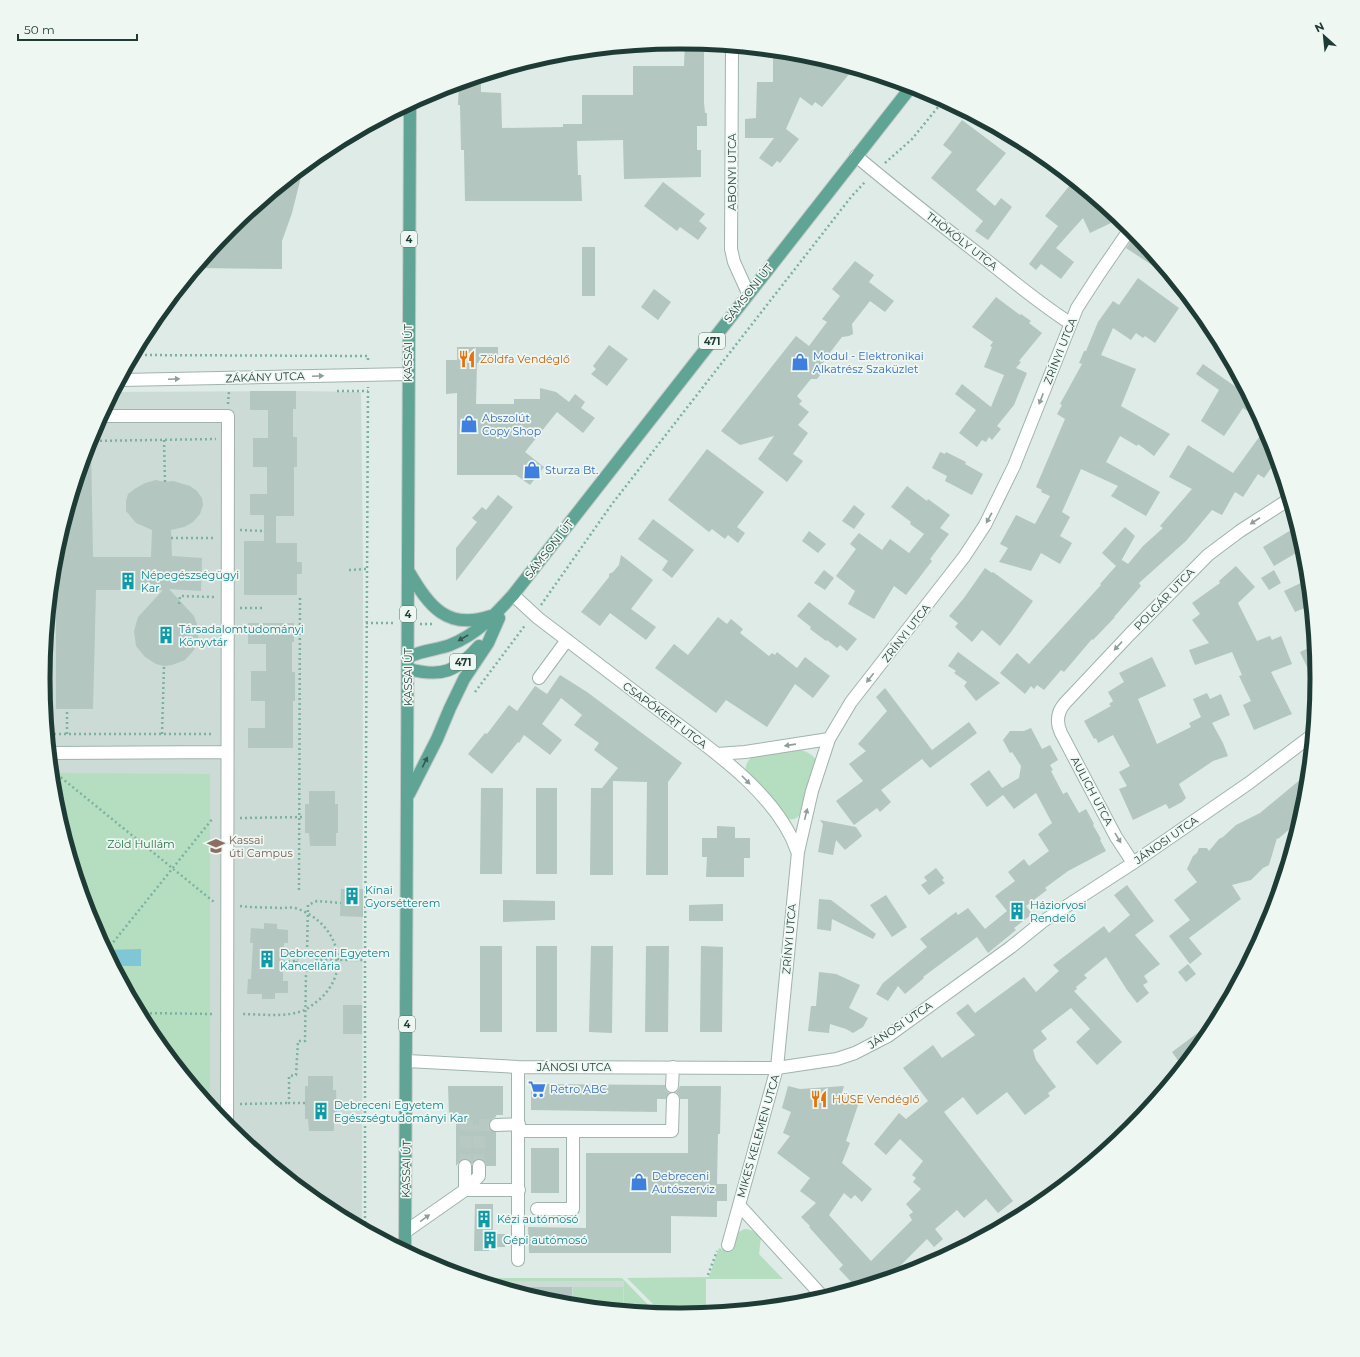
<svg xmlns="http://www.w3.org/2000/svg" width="1360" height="1357" viewBox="0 0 1360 1357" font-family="Montserrat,sans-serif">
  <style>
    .built { fill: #ccdbd5 }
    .green { fill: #b5dec1 }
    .water { fill: #81c6d5 }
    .building { fill: #b3c6bf }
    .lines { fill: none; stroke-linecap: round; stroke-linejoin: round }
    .minor-tunnel { stroke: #b8c8c3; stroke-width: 12; stroke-dasharray: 12 6; stroke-linecap: butt }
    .minor-casing { stroke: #a1b3ad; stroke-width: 14 }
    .major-casing { stroke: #c0c8c6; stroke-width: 14 }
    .path { stroke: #7cb1a2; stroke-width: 2.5; stroke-dasharray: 2 3; stroke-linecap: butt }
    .minor { stroke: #fff; stroke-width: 12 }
    .major { stroke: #5fa494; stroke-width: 12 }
    .oneway { fill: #8e9e9a }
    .oneway2 { fill: #325b52 }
    .labels { text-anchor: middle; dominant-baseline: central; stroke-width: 3.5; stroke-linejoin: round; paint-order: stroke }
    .shield { fill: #eff7f3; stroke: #5d746e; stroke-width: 1 }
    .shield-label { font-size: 10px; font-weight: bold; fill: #1e3c35 }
    .street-label { font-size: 11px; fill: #1e3c35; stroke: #eff7f3 }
    .shop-label { font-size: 11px; fill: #366cbe; stroke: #eff7f3; text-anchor: start }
    .food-label { font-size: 11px; fill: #c56008; stroke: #eff7f3; text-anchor: start }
    .culture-label { font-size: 11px; fill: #0d838f; stroke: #eff7f3; text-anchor: start }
    .education-label { font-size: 11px; fill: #785e54; stroke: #eff7f3; text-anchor: start }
    .park-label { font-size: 11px; fill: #267546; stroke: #eff7f3 }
    .rim { fill: none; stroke: #1e3c35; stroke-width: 5 }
  </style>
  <rect width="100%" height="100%" fill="#deebe6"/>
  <!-- built -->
  <path class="built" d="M296 391 361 392 363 569 362 1227 326 1208 230 1128 151 1032 92 922 56 802 44 678 56 554 92 435 115 392Z
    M624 1281V1310L556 1303 489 1282Z"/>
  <!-- green -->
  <path class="green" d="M794 749C803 750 812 753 816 760L800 814C797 819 793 820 787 819L746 772C745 765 747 761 753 756Z
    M53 773 210 774V1104L151 1032 92 922 56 802Z
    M747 1229 753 1231 761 1237 759 1254 783 1279H706V1312L680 1315 662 1313 627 1278 709 1277 719 1248 729 1251C733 1241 735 1230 747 1229Z
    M476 1278H622L656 1313 624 1310V1281L489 1282Z
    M573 1287H623V1309L573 1304Z"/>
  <!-- water -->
  <path class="water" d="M141 949V966H116L107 950Z"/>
  <!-- building -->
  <path class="building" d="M685 42 704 44V102L705 113H707V126H697V150H701V177L624 179 623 140 577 141 578 175H581L582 201H465L464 153V150H461L460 105H458L459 84 481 77V92L501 93 502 128 563 127V124H582V95H633V66H684Z
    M773 55H806L840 65 850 73 822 107 815 102 812 106 800 97 786 129 799 139 780 163 777 161 772 167 759 158 774 138H745V119L756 118 757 82H773Z
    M962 120 1006 153 976 190 995 206 1001 198 1012 207 988 240 975 231 983 221 931 178 952 152 943 145Z
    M303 169 292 213 282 241V269L197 268 230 228Z
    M663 182 705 214 699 221 707 228 698 240 680 227 677 231 644 206Z
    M1070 185 1105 211 1111 223 1090 233 1083 218 1056 248 1074 262 1061 279 1041 264 1036 270 1029 264 1058 226 1045 216Z
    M1135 235 1163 268 1161 271 1126 248Z
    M582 247H595V296H582Z
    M855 261 874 275 869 282 894 301 885 312 870 301 852 324 853 334 849 336 842 337 825 359H826L823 363 825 369 817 379H811L797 396 802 401 799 404 809 412 798 425 808 433 793 454 803 461 787 482 758 459 774 436 740 445 721 431 796 336 809 346 827 322 822 319 840 296 832 289Z
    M1138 278 1179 308 1155 343 1145 336 1143 338 1136 333 1131 340 1113 328 1101 355 1136 369 1121 406 1170 434 1154 456 1138 444 1137 446 1120 436 1106 462 1160 492 1146 516 1111 496 1118 486 1081 469 1062 512 1070 517 1060 536 1072 543 1060 564 1041 553 1031 571 999 562 1008 548 1000 544 1016 515 1035 524 1050 496 1041 492 1042 490 1036 487 1065 419 1057 414 1062 405 1060 404 1082 364 1079 363 1084 351H1086L1098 322 1113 301 1119 305Z
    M654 289 671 302 658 320 641 307Z
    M996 297 1020 315 1021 314 1031 321 1029 323 1042 333 1019 361 1021 362 1016 368 1027 373 1014 405 997 426 1001 429 992 440 989 437 986 442 982 440 977 447 959 433 976 410 955 394 962 384 991 407 1004 375 984 367 992 347 990 346 993 342 972 327Z
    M609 345 628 359 607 386 591 374 596 369 593 366Z
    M457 347H498V362L477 363 476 404H514V399H540V388L556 392 569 402 575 394 585 402 581 408 595 418 583 433 557 412 525 452 544 467 530 485 516 475H457V393L446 394V360H457Z
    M1203 364 1246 394 1259 419 1243 408 1224 436 1201 421 1219 390 1196 374Z
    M250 391H296V409H293V437H297V467H294V516H276V543H297V562H302V574H297V595H244V541H264V515H250V494H267V467H253V438H268V410H250Z
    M1265 429 1268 435 1276 461 1264 478 1258 474 1243 497 1235 492 1222 515 1212 510 1186 541 1139 583 1141 586 1114 617H1115L1093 640 1092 639 1064 672 1061 670 1044 690 1037 685 1034 689 1031 686 1025 694 1000 673 1017 653 1029 664 1101 585 1100 584 1116 566 1102 553 1125 527 1135 536 1121 561 1122 560 1128 564 1143 546 1163 528 1160 526 1192 489 1169 477 1188 445 1233 473Z
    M88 447H91L93 557H151L152 530 136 523 126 511V501L128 494 136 488 145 483 156 480 165 482 173 481 190 486 197 491 202 498 203 505 200 514 193 522 184 527 171 530 172 556 202 558 201 591 169 589 194 616 198 627V639L194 650 185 660 172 665 164 666 156 664 145 657 136 646 134 631 138 617 163 590H96L93 709H56V554Z
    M707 449 764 492 737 527 745 533 738 543 728 535 725 539 712 529 709 532 668 500Z
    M940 452 945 454 946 452 966 462 965 464 983 474 972 495 945 481 947 476 932 468Z
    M907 486 927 501 928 499 950 515 940 528 949 534 930 559 932 561 906 595 894 586 874 619 848 604 855 591 836 576 856 549 850 544 859 533 882 550 890 539 909 553 924 534 910 524 911 522 891 507Z
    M498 495 513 507 456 581V548L477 522 472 518 482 507 486 510Z
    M854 505 865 514 854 529 842 521Z
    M653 519 694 550 672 578 662 570 668 561 638 539Z
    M1296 527 1303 549 1274 566 1263 547Z
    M809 531 826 544 818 553 802 541Z
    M621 555 653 580 631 609 656 627 646 640 610 613 600 626 581 612 609 577V574L613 572 619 565Z
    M1236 566 1255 587 1238 603 1257 641 1270 636 1272 640 1281 636 1292 664 1271 672 1292 714 1254 730 1243 705 1251 701 1239 676 1242 675 1232 652 1195 665 1189 650 1209 643 1192 620 1200 614 1192 603 1220 583 1219 581Z
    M985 568 992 573 993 572 1033 601 1011 632 1000 646 982 630 972 642 955 627 958 623 949 616 964 598Z
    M824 570 834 578 825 590 814 583Z
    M1274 570 1281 583 1269 590 1261 578Z
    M1307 580 1309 606 1295 612 1284 591Z
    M809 602 857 639 847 651 840 645 837 648 827 640 826 641 810 629 811 627 797 616Z
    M718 617 727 624 731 619 743 629 740 633 769 656 772 653 775 655 777 652 797 668 805 657 830 676 813 698 795 684 767 727 726 700 716 713 655 668 674 644 688 655Z
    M248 623H294V642H292V672H295V701H293V748H248V728H265V701H251V671H266V644H248Z
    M1313 646 1316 679 1315 684 1300 652Z
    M958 652 1000 683 976 701 964 686 967 682 954 673 956 671 948 666Z
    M1152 657 1166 686 1138 699 1157 744 1191 727 1189 723 1201 717 1193 699 1207 693 1210 699 1221 694 1230 715 1212 723 1223 743 1228 756 1213 761 1179 784 1186 798 1182 802 1169 809 1166 804 1133 820 1119 789 1127 786 1119 772 1130 766 1113 735 1098 743 1096 738 1094 739 1084 721 1111 706 1109 704 1113 701 1108 692 1124 682 1119 673Z
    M560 675 587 692 682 763 668 782V875H646L647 782 613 781V875H590L591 788H602L618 768 594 750 599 743 574 725 582 715 561 698 542 724 562 740 550 755 524 735 519 743 518 742 492 774 468 754 485 733 487 734 509 705 517 711 535 686 547 694Z
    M885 688 932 750 969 722 977 733 930 768 922 759 881 790 891 802 880 812 877 808 854 825 836 801 863 781 849 764 866 751 858 744 887 711 876 697Z
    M1031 728 1042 749 1050 745 1058 760 1050 765 1053 770 1051 771 1063 794 1067 792 1079 813 1086 809 1094 824 1093 825 1101 839 1100 840 1106 851 1068 871 1045 888 1047 890 1026 906 1032 914 1014 928 1016 930 988 953 977 937 923 977 924 978 905 994 898 986 888 1001 876 994 883 983 927 947 920 939 956 912 958 915 968 908 985 929 1007 911 995 896 1015 881 1008 872 1024 859 1029 866 1049 851 1038 834 1052 823 1036 793 1014 809 1003 795 987 807 970 784 989 770 1002 788 1019 778 1021 766 1012 752 1010 753 1003 740 1010 731H1024Z
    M1307 774 1304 803 1299 821 1278 839 1277 838 1269 865 1263 868 1251 880 1232 885 1241 899 1189 938 1202 954 1190 964 1169 936 1190 920 1174 900 1197 882 1187 869 1193 856 1197 853 1199 848H1207L1209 851 1219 839 1223 837 1236 825 1260 813Z
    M481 788H503L502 874H480Z
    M536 788H557V874H536Z
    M309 791H335V804H338V833H336V846H310L309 833H305V804H309Z
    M820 820 856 827 862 836 845 850 836 840 833 855 818 852 823 824Z
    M717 826 735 827V838H750V858H744V877H706L707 857H702V838H717Z
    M936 868 944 878 942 880 945 883 929 895 921 885 927 881 924 877Z
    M1127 885 1154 921 1135 935 1160 964 1144 976 1148 982 1143 985 1149 993 1137 1003 1127 990 1106 957 1084 975 1087 978 1076 987 1077 989 1074 991 1122 1042 1097 1065 1076 1042 1090 1029 1071 1008 1041 1031 1047 1039 1033 1050 1036 1060 1056 1087 1048 1093 1050 1096 1025 1115 1007 1092 977 1115 963 1097 944 1112 1013 1201 998 1213 986 1199 964 1218 957 1210 935 1229 943 1239 934 1247 927 1239 889 1277 856 1287 839 1269 843 1265 809 1227 810 1226 801 1217 816 1203 800 1191 810 1178 777 1153 790 1136 783 1133 791 1112 782 1108 788 1086 800 1089 844 1086 841 1096 859 1102 846 1141 850 1143 842 1163 872 1189 862 1202 855 1195 851 1199 844 1193 829 1215 871 1261 912 1220 909 1215 913 1212 906 1204 921 1189 913 1182 916 1178 912 1175 923 1161 900 1139 886 1155 874 1144 899 1113 906 1119 928 1101 903 1068 933 1045 942 1058 975 1035 956 1013 968 1004 975 1013 1024 977 1036 992 1059 971 1053 965 1104 926 1109 933 1130 915 1114 895Z
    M341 889H363V917L340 916Z
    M886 895 907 927 892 937 870 905Z
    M819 899 831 900 876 934 873 939 832 919 831 931 817 929Z
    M503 900 555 901V920L503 922Z
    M723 904V921H689V905Z
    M264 923 277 924V929L288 930V943H284L283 971V981H288V993H275V999H262V994H247L248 979H251L253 943H250L251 928 264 929Z
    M480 946H502V1032H480Z
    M536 946H557V1032H536Z
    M591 946H613L612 1033 589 1032Z
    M646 946H669L668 1032H645Z
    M701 946 723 947 722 1032H700Z
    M1188 964 1196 974 1186 982 1178 972Z
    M819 972 836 974 860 985 849 1008 868 1018 863 1027 853 1033 846 1029 830 1024 829 1033 808 1031 811 1006H816Z
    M343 1005H362V1034H343Z
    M1211 1023 1213 1025 1209 1032 1182 1066 1172 1052Z
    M308 1076H333V1090H336L337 1119H334V1131H309L308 1119H305V1086H308Z
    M531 1084 665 1085 666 1090 669 1093 666 1099H657V1112L531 1110Z
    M448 1086H503V1115H496V1117L492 1119 489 1125 490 1129 496 1132V1166H486L485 1162 479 1159 475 1160 472 1164 468 1159H462L456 1166V1115H449Z
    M680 1086H721L720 1134H718L717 1184H727V1201H717V1217L671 1216V1253H529L528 1227 586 1228V1153H688V1099H680L679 1095 676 1092 678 1090Z
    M531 1148H559V1193H531Z
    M475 1204H493V1234H505V1247H489V1251H474Z
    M516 1287H572V1304L556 1303 516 1291Z"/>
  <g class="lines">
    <!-- minor-tunnel -->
    <path class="minor-tunnel" d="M465 1166 466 1125H496
      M479 1166V1125"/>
    <!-- minor casing -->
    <g class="minor-casing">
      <path id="minor" d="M732 47 731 249 734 262 748 293
        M856 156C898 191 941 225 985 259 1013 281 1040 304 1070 323
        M121 380 408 374
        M102 416H228L227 1125
        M513 595 538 618C577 648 617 678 656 708 705 745 777 792 797 851
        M539 678 567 640
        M51 753 227 752
        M717 754 745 752 829 739
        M1133 863 1116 837 1061 733C1056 722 1057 712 1065 703L1130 634 1208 555 1240 531 1288 500
        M407 1061 518 1067 777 1068 837 1059 855 1053 888 1036 1011 947 1042 922 1133 863 1249 783 1311 736
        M518 1067V1260
        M672 1086 673 1067
        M496 1125 519 1124
        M519 1131H672L673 1099
        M465 1190H519
        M465 1190V1166
        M739 1205 823 1297
        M537 1209H573V1131
        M405 1232 465 1190 479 1176V1166
        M728 1245 777 1068 798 852 812 791 829 739 851 702 964 557 985 525 1014 466 1077 308 1099 274 1130 229"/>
    </g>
    <!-- major casing -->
    <g class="major-casing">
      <path id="major" d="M409 572C429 606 447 631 491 616
        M409 657C422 650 437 650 450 645 476 635 495 615 513 595L911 87
        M409 669C442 678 457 671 479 646
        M409 794 437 739 450 708 464 679 488 643 499 618
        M405 1250C408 868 407 486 410 104"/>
    </g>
    <!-- path -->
    <path class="path" d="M885 163 912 139 943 101
      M135 355 368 356V362
      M337 391H368
      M228 404 229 391
      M164 440 165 482
      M90 441 216 439
      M240 530 264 531
      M171 538H215
      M349 570 366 569
      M179 604 180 596 215 597
      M541 605 612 504 851 197 865 182
      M240 608H265
      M366 623H395
      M420 624H433
      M47 647V711
      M475 692 526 624
      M49 734H214
      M67 734V709
      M162 734 164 666
      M53 771 214 902
      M240 818 305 817
      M299 890 300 595
      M240 906C253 908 267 907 280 908 285 908 290 907 295 908 336 921 354 968 320 999 315 1003 310 1007 305 1010 285 1018 261 1014 241 1014
      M107 950 213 818
      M307 952 308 905 317 901 341 903
      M296 961 299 968 306 971 313 967 317 960
      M283 962 296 961C300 954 304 951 313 953L317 960H365
      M140 1013 214 1014
      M305 1103H289V1076L296 1075 298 1041H305L306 971
      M240 1104 289 1103
      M365 1228V960L368 387
      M708 1275 717 1251"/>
    <!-- minor -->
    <use href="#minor" class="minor"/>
    <!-- major -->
    <use href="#major" class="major"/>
  </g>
  <!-- one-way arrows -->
  <defs><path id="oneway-solid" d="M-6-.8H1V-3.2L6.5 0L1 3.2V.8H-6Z"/></defs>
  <g class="oneway">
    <use href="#oneway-solid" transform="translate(318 376) rotate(-2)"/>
    <use href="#oneway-solid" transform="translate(174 379) rotate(-2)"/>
    <use href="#oneway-solid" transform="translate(1041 399) rotate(111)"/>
    <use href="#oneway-solid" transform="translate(989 518) rotate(119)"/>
    <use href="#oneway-solid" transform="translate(1255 521) rotate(147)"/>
    <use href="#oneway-solid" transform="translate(1118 646) rotate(133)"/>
    <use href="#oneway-solid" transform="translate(870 678) rotate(128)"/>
    <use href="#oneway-solid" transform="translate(790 745) rotate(172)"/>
    <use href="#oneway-solid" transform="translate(746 780) rotate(46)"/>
    <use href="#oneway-solid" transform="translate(806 814) rotate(-76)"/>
    <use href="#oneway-solid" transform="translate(1118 838) rotate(59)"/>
    <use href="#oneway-solid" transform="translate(425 1218) rotate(-36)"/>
  </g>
  <g class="oneway2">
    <use href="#oneway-solid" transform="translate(463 638) rotate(150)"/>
    <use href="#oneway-solid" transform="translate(425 762) rotate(-64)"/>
  </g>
  <!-- icons -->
  <defs>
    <g id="restaurant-bare" transform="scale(1.38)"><path d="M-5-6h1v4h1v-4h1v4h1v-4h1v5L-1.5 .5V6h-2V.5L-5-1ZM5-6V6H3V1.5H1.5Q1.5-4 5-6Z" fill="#e8710a" stroke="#eff7f3" stroke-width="2.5" paint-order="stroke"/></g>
    <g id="shop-bare" transform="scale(1.38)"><path d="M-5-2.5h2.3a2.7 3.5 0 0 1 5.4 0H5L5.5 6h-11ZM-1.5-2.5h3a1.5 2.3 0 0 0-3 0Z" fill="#3f7fe0" stroke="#eff7f3" stroke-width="2.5" paint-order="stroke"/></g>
    <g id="building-bare" transform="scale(1.38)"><path d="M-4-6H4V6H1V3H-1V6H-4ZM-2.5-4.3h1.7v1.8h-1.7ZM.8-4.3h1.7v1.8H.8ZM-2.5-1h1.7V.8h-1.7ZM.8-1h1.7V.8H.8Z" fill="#0f9aa8" stroke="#eff7f3" stroke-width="2.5" paint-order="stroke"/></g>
    <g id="university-bare" transform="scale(1.38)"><path d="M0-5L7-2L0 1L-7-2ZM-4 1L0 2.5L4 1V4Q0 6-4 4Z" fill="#8d6e63" stroke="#eff7f3" stroke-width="2.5" paint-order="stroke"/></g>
    <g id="supermarket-bare" transform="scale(1.38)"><path d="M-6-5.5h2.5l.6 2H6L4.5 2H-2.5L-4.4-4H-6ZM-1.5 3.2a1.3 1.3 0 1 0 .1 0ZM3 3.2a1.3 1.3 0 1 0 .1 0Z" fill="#3f7fe0" stroke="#eff7f3" stroke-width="2.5" paint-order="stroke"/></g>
  </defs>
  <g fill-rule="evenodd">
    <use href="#restaurant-bare" x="467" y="359"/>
    <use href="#shop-bare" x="800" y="362"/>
    <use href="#shop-bare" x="469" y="424"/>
    <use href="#shop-bare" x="532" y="470"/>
    <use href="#building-bare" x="128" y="581"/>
    <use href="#building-bare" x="166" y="635"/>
    <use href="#university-bare" x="216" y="846"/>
    <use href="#building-bare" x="352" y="896"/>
    <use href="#building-bare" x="1017" y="911"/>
    <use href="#building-bare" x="267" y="959"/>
    <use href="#supermarket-bare" x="537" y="1089"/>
    <use href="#restaurant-bare" x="819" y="1099"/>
    <use href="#building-bare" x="321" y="1111"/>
    <use href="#shop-bare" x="639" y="1182"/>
    <use href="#building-bare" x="484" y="1219"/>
    <use href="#building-bare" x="490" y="1240"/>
  </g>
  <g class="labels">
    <!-- shield labels -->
    <g class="shield">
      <rect x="401" y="231" width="16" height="16" rx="3"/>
      <rect x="699" y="333" width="26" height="16" rx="3"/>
      <rect x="400" y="606" width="16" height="16" rx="3"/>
      <rect x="450" y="654" width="26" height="16" rx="3"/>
      <rect x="399" y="1016" width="16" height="16" rx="3"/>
    </g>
    <g class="shield-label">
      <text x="409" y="239">4</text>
      <text x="712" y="341">471</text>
      <text x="408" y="614">4</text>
      <text x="463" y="662">471</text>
      <text x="407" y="1024">4</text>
    </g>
    <!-- street labels -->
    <g class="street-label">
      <text transform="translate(732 172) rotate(-90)">ABONYI UTCA</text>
      <text transform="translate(962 241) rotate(38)">THÖKÖLY UTCA</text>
      <text transform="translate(748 293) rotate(-52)">SÁMSONI ÚT</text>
      <text transform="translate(1060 351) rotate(-68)">ZRÍNYI UTCA</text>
      <text transform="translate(408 353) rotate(-90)">KASSAI ÚT</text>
      <text transform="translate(265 377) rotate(-2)">ZÁKÁNY UTCA</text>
      <text transform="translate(549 549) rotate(-52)">SÁMSONI ÚT</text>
      <text transform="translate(1164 599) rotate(-46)">POLGÁR UTCA</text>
      <text transform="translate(906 633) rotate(-52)">ZRÍNYI UTCA</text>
      <text transform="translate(408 677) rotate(-90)">KASSAI ÚT</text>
      <text transform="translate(665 715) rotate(37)">CSAPÓKERT UTCA</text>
      <text transform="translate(1092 791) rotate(62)">AULICH UTCA</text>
      <text transform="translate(1166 840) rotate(-35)">JÁNOSI UTCA</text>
      <text transform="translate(789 939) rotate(-85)">ZRÍNYI UTCA</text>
      <text transform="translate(900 1025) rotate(-34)">JÁNOSI UTCA</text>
      <text x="574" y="1067">JÁNOSI UTCA</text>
      <text transform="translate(758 1136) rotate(-74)">MIKES KELEMEN UTCA</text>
      <text transform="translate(406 1169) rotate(-89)">KASSAI ÚT</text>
    </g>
    <!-- shop labels -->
    <g class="shop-label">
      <text x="813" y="356">Modul - Elektronikai<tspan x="813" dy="13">Alkatrész Szaküzlet</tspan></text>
      <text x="482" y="418">Abszolút<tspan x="482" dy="13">Copy Shop</tspan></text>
      <text x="545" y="470">Sturza Bt.</text>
      <text x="550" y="1089">Retro ABC</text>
      <text x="652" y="1176">Debreceni<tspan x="652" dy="13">Autószerviz</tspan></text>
    </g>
    <!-- food labels -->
    <g class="food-label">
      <text x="480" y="359">Zöldfa Vendéglő</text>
      <text x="832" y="1099">HÜSE Vendéglő</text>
    </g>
    <!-- culture labels -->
    <g class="culture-label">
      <text x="141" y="575">Népegészségügyi<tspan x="141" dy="13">Kar</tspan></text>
      <text x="179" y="629">Társadalomtudományi<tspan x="179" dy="13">Könyvtár</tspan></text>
      <text x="365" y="890">Kínai<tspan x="365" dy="13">Gyorsétterem</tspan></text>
      <text x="1030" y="905">Háziorvosi<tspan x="1030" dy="13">Rendelő</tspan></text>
      <text x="280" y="953">Debreceni Egyetem<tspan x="280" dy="13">Kancellária</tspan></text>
      <text x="334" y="1105">Debreceni Egyetem<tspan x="334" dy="13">Egészségtudományi Kar</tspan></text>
      <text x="497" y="1219">Kézi autómosó</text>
      <text x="503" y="1240">Gépi autómosó</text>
    </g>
    <!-- education labels -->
    <g class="education-label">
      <text x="229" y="840">Kassai<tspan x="229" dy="13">úti Campus</tspan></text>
    </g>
    <!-- park labels -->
    <g class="park-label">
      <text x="141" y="844">Zöld Hullám</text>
    </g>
  </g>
  <!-- crop -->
  <path d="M0 0H1360V1357H0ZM679 49H681A629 629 0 0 1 1310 678V679A629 629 0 0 1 681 1308H679A629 629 0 0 1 50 679V678A629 629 0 0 1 679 49Z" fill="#eff7f3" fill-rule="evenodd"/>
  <path class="rim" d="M679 49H681A629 629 0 0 1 1310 678V679A629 629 0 0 1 681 1308H679A629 629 0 0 1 50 679V678A629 629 0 0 1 679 49Z"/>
  <!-- north arrow -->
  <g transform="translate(1324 36) rotate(333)" stroke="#eff7f3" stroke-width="3" paint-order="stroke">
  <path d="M0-3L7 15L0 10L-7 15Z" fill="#1e3c35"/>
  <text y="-6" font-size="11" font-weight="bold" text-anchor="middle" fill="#1e3c35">N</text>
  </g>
  <!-- scale -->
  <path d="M18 34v6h119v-6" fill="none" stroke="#1e3c35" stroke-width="2"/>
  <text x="24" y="34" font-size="12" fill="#1e3c35" stroke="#eff7f3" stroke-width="3" paint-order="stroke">50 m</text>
</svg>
